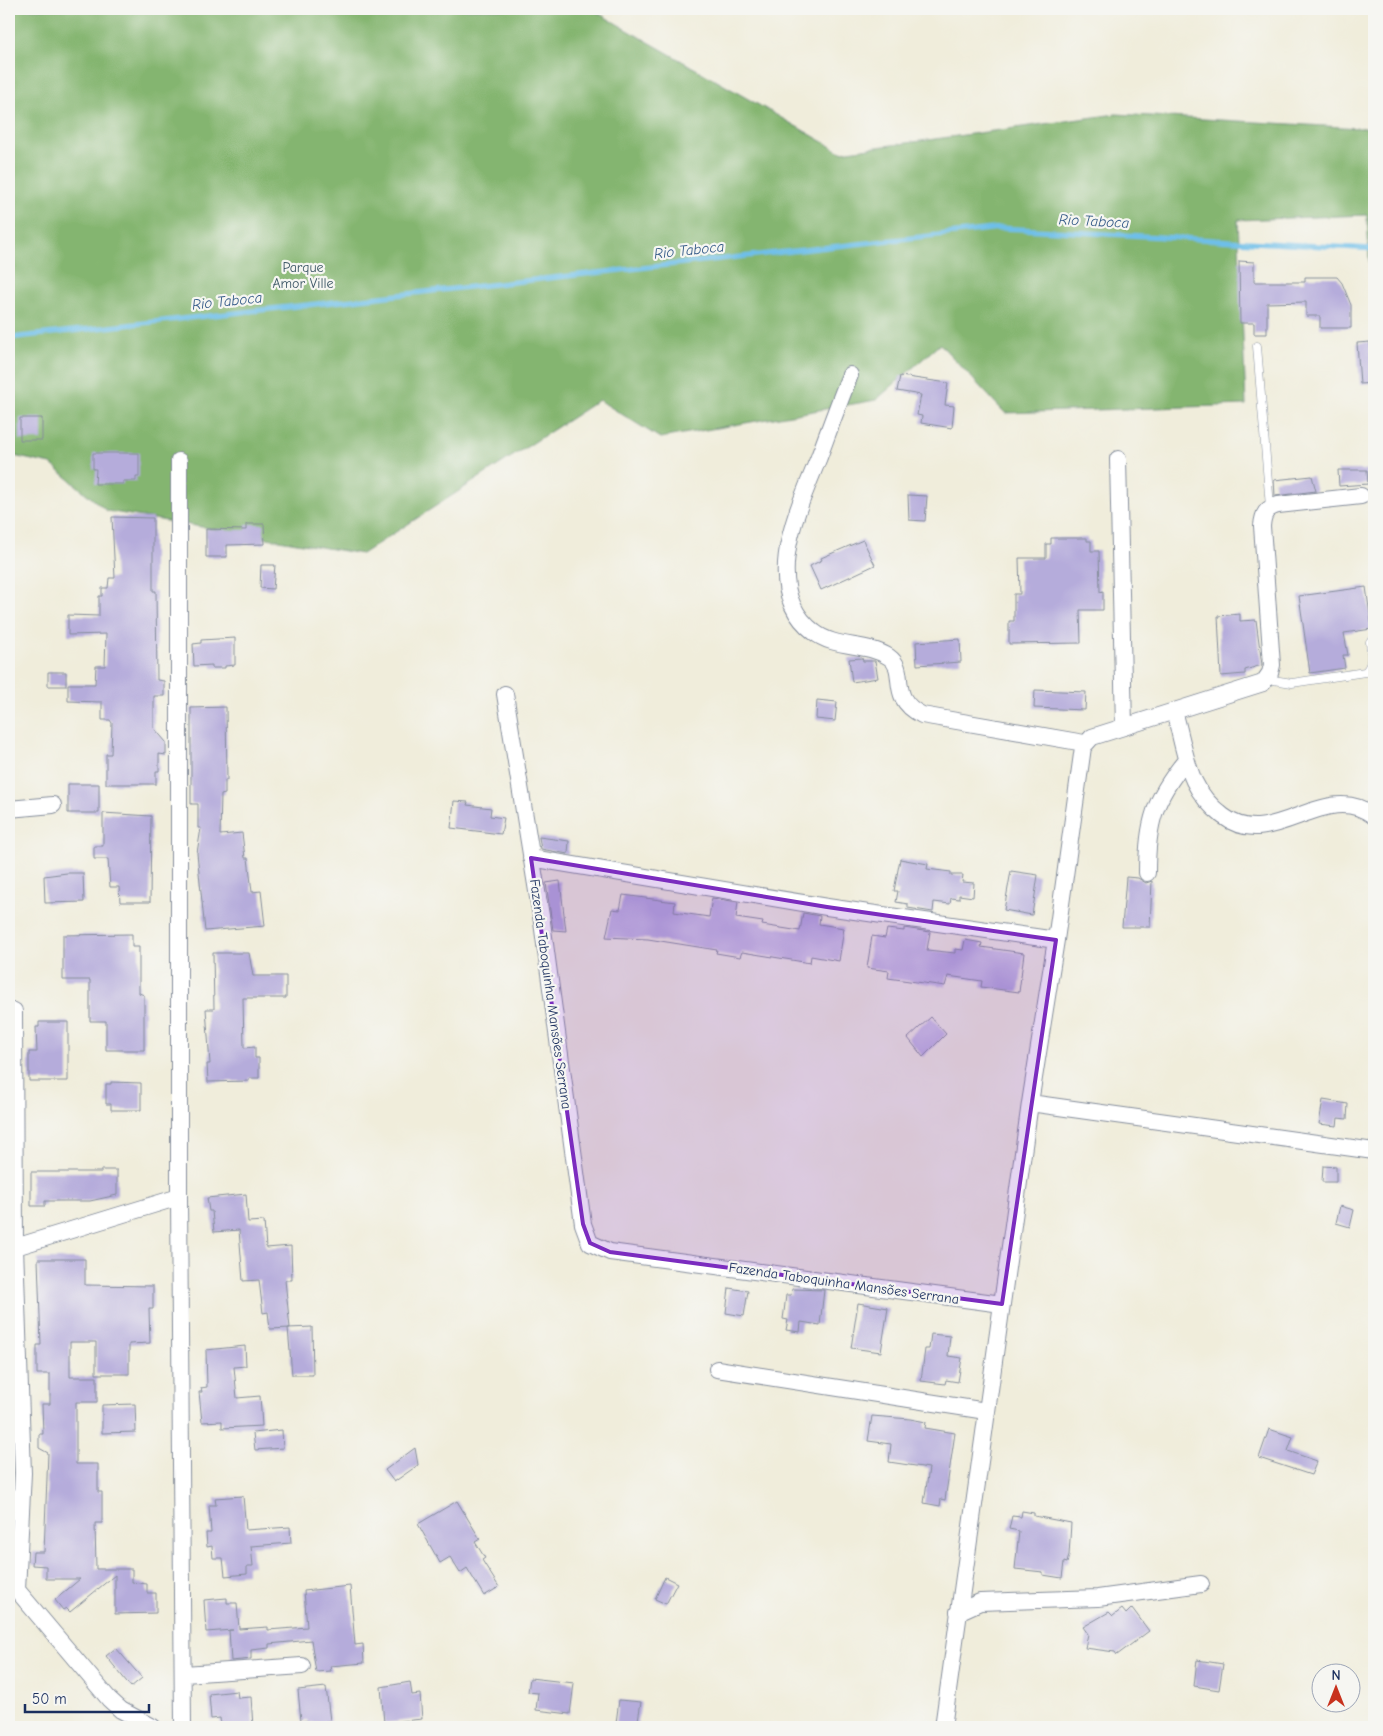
<svg xmlns="http://www.w3.org/2000/svg" width="1383" height="1736" viewBox="0 0 1383 1736" font-family="'Comic Neue',sans-serif">
  <style>
    .forest { fill: #84b56f; stroke: #507266 }
    .lines { fill: none; stroke-linecap: round; stroke-linejoin: round }
    .stream { stroke: #6ebfe9; stroke-width: 5 }
    .building { fill: #b5acdb }
    .lane-casing { stroke: #868e9c; stroke-width: 9 }
    .street-casing { stroke: #868e9c; stroke-width: 18 }
    .lane { stroke: #fff; stroke-width: 8 }
    .street { stroke: #fff; stroke-width: 16 }
    .marked { fill: #7b2cbf; fill-opacity: 0.2; stroke: #7b2cbf; stroke-width: 4; stroke-linejoin: round }
    .labels { text-anchor: middle; stroke-width: 4.5; stroke-linejoin: round; paint-order: stroke }
    .park-label { font-size: 14px; fill: #3e5867; stroke: #f6f6f2 }
    .street-label { font-size: 14px; fill: #1b2f5e; stroke: #f6f6f2 }
    .water-label { font-size: 15px; font-style: italic; fill: #345a88; stroke: #f6f6f2 }
  </style>
  <rect width="100%" height="100%" fill="#f6f6f2"/>
  <filter id="ink" filterUnits="userSpaceOnUse"><feTurbulence type="fractalNoise" baseFrequency=".02" numOctaves="2"/><feDisplacementMap in="SourceGraphic" scale="10" xChannelSelector="R" yChannelSelector="G"/><feConvolveMatrix kernelMatrix="1 2 1 2 8 2 1 2 1" color-interpolation-filters="sRGB"/></filter>
  <filter id="wash" filterUnits="userSpaceOnUse"><feTurbulence type="fractalNoise" baseFrequency=".0096" numOctaves="4" result="noise"/><feDisplacementMap in="SourceGraphic" scale="20" xChannelSelector="R" yChannelSelector="G"/><feGaussianBlur stdDeviation="1.12" result="paint"/><feColorMatrix in="noise" values="0 0 0 0 0 0 0 0 0 0 0 0 0 0 0 0 0 1.4 0 .05"/><feComposite in="paint" operator="in"/></filter>
  <g filter="url(#wash)">
    <rect width="100%" height="100%" fill="#f0eddb"/>
    <!-- forest -->
    <path class="forest" d="M9,9H591L841,152L1116,114L1360,128L1374,126V321H1372L1367,215L1238,220L1246,405L1005,413L940,344L876,400L660,438L599,400L362,554L107,511L51,464L9,455Z"/>
    <g class="lines">
      <!-- stream -->
      <path class="stream" d="M9,338L1001,228L1374,249"/>
    </g>
    <g id="blocks">
      <!-- building -->
      <path class="building" d="M1239,261L1254,262V282H1305V277H1337L1342,283L1351,305V328H1320V316H1306V302L1267,303V334H1254V323H1240Z
        M1370,342L1373,383L1360,384L1357,343Z
        M900,376L948,383L945,405L954,406L952,428L921,423L922,416L917,415L921,395L897,391Z
        M20,418H42V440H20Z
        M93,453H139V477H136V481H123V484H95L96,469H93Z
        M1338,470H1367L1368,484L1339,486Z
        M1312,476L1316,491L1275,496L1274,480Z
        M908,495L927,496L925,521L909,520Z
        M112,517L153,518V591H156L157,680L164,681V696H154V728L166,742V755L159,754V771H156V784H106V754H111L112,723L110,720H102V702L68,701V684H95L96,666H105L106,634L68,635V615L99,616V596H102V588H108L109,578H115Z
        M246,524H264L265,544L227,545V557H206V529L246,530Z
        M1051,538H1087V541H1091V551H1099L1100,592L1103,591V610H1080L1081,643L1009,644V621H1014V594H1020L1019,558H1046V544H1051Z
        M863,540L875,565L821,590L810,566L822,560L821,558Z
        M261,565H275L273,589L260,588Z
        M1366,587L1372,629L1344,633L1348,655H1343L1345,668L1310,673L1299,596Z
        M1240,614V621L1256,620L1262,665L1245,670V674L1221,676L1218,616Z
        M235,638V665L225,666V668H212V665L194,666L193,644L201,643V640Z
        M960,639L961,662L917,665L916,642Z
        M862,658L863,661H875L878,678L852,682L849,659Z
        M48,672H66V686H48Z
        M1035,690L1086,692L1085,710L1034,708Z
        M817,700L837,702L835,721L816,719Z
        M226,707L227,780H225V794L221,795L220,835L242,833L245,858H248L252,892L261,891L265,926L205,931L197,853L201,828H198V804H191V708Z
        M68,784H99V813H68Z
        M454,801L468,802L467,805L491,808L490,816L504,818L501,834L451,828Z
        M103,813L151,816L150,902H120L119,887H110L108,859H94V846H103Z
        M539,837L569,841L568,854L541,849Z
        M900,859L928,864L927,869L951,872V875H963L962,882L974,883L973,897L959,895V899L951,898L950,904L934,902L933,912L908,908V904L896,902L898,891H894Z
        M1011,871L1038,875L1032,915L1004,910Z
        M67,873H83L84,902L45,903L44,876Z
        M1126,877L1138,878L1146,883L1152,881L1150,927H1122Z
        M560,881L566,931L553,930L546,883Z
        M623,895L675,902L674,912L709,917L712,898L738,902L736,918L763,922L762,925L800,931L803,913L820,916L819,924L844,928L839,961L811,956L810,963L742,952L740,957L716,953L717,950L648,939L606,937L612,909L620,910Z
        M904,928L930,932L927,950L955,953V949L963,950L965,940L982,943L981,947L1024,953L1019,992L981,987L982,981L948,976L945,986L888,978L889,971L867,968L872,936L885,938L887,929L904,931Z
        M132,934V947H139V993L144,995V1050H106V1021H90V980H63V935Z
        M213,953H249L253,976H286V998H243L244,1048L255,1047V1058H259V1078H249V1081L208,1082L207,1064H210L206,1009H214Z
        M931,1017L946,1034L923,1057L908,1038Z
        M39,1022H68V1081H29V1052H37L36,1027H39Z
        M111,1082L141,1083V1110H111V1104H106V1084H111Z
        M1323,1100L1348,1104L1347,1119L1338,1118L1337,1126L1319,1124Z
        M1323,1166L1336,1167V1182H1322Z
        M101,1170H117V1195L90,1201H45V1206H31V1172H101Z
        M246,1194L248,1222L264,1221L266,1248L291,1246L292,1280H285L290,1328L270,1329L268,1312L263,1313L259,1280L243,1281L239,1230L214,1232L212,1211H209L207,1198Z
        M1340,1206L1354,1210L1350,1227L1336,1223Z
        M38,1259H85V1285L153,1286V1309H149L150,1343L129,1344V1374H96V1342H70V1377H97V1402H76V1464H98V1492H102V1523H95L96,1569H132V1582L147,1584V1593H156V1613L115,1614V1575L70,1612L66,1608L63,1610L55,1600L80,1579H46V1566L32,1565L33,1552H44L48,1453L39,1448V1434H43L42,1404H50V1374H37V1345H41Z
        M729,1288L748,1291L744,1316L726,1313Z
        M792,1289L824,1290L820,1325L801,1322L800,1332L786,1330L788,1320L783,1319L784,1312L786,1295H791Z
        M858,1303L888,1308L881,1352L851,1348Z
        M312,1327L313,1375H292L288,1328Z
        M931,1334L950,1336L948,1356L962,1358L958,1382L946,1380L945,1384L921,1381L925,1349H929Z
        M245,1346L246,1366L234,1367L237,1398L260,1396L262,1426L222,1428V1421L202,1422L199,1392H202L201,1388L207,1387L206,1350Z
        M135,1404L136,1432L102,1433V1405Z
        M872,1416L910,1419L926,1422L925,1428L955,1433L945,1500L941,1499L940,1506L924,1503L929,1468L889,1462L891,1444L868,1441Z
        M1269,1429L1293,1437L1288,1451L1317,1461L1311,1475L1259,1458Z
        M282,1430L283,1448L255,1450L253,1433Z
        M415,1448L418,1465L394,1482L385,1470Z
        M243,1496L246,1530L290,1527L291,1543L251,1546L253,1566H247V1574L225,1576L223,1558H213L212,1546L207,1547L206,1533H211L209,1505H216L215,1498Z
        M457,1501L480,1539L475,1542L485,1558L482,1560L499,1587L484,1596L467,1568L460,1573L450,1557L440,1563L418,1524Z
        M1022,1511L1034,1513V1516L1071,1523L1069,1555L1067,1563L1064,1562L1062,1578L1043,1575V1572L1015,1569L1019,1531L1009,1529L1012,1516L1021,1517Z
        M665,1577L677,1583L666,1604L655,1599Z
        M350,1586L355,1645L363,1644L364,1663L330,1666L331,1671L316,1672L311,1640L269,1644V1648L251,1650V1659L231,1661L229,1630H233L206,1632L204,1600L227,1598V1603H237L239,1629L268,1627V1630L307,1627L304,1591Z
        M1132,1608L1149,1631L1117,1655L1115,1652L1085,1648L1088,1634L1083,1627L1109,1612L1113,1616L1122,1609L1126,1614Z
        M116,1648L142,1678L131,1687L106,1656Z
        M1197,1660L1223,1664L1219,1690L1194,1686Z
        M530,1678L574,1683L570,1714L536,1710L538,1693L528,1692Z
        M410,1682L412,1695L420,1694L422,1719L384,1723L381,1687Z
        M326,1687L330,1721L308,1723V1721H301L298,1690Z
        M237,1691L238,1698L251,1697L253,1727H221L220,1718L211,1719L209,1694Z
        M619,1700L641,1702L637,1726L616,1723Z"/>
    </g>
  </g>
  <g filter="url(#ink)">
    <use href="#blocks" fill-opacity="0" stroke="#868e9c" stroke-width="1"/>
    <g class="lines">
      <defs>
        <path id="lane" d="M1257,346L1270,507
          M1267,679L1292,683L1365,672C1374,664 1371,653 1370,642"/>
        <path id="street" d="M850,375C839,402 829,430 819,457C799,507 758,589 814,632C835,649 866,642 889,657C909,671 886,697 922,715L1084,743
          M1118,459L1124,727
          M179,461V1197L183,1727
          M505,694L542,922L583,1224L590,1243L610,1252L1002,1304
          M1174,711C1181,734 1184,759 1194,781C1201,796 1210,806 1223,816C1272,854 1324,778 1374,816
          M9,809L53,805
          M531,858L827,907L1056,940
          M1147,873C1147,823 1154,799 1186,760
          M14,1011L15,1247L23,1473L17,1590
          M1030,1103L1374,1151
          M9,1249L179,1197
          M717,1369L986,1411
          M9,1584L17,1590L109,1699L121,1710L153,1727
          M958,1612L980,1602L1098,1598L1201,1584
          M184,1674L302,1666
          M943,1727L1030,1103L1056,940L1083,747L1092,737L1263,683L1270,673L1272,665L1262,526C1263,514 1266,508 1278,505L1361,496"/>
      </defs>
      <!-- lane casing -->
      <use href="#lane" class="lane-casing"/>
      <!-- street casing -->
      <use href="#street" class="street-casing"/>
      <!-- lane -->
      <use href="#lane" class="lane"/>
      <!-- street -->
      <use href="#street" class="street"/>
    </g>
  </g>
  <!-- marked area -->
  <path class="marked" d="M531,858L827,907L1056,940L1002,1304L610,1252L590,1243L583,1224Z"/>
  <g class="labels">
    <!-- park labels -->
    <g class="park-label">
      <text x="303" y="272">Parque<tspan x="303" dy="16">Amor Ville</tspan></text>
    </g>
    <!-- street labels -->
    <g class="street-label">
      <text transform="translate(551 994) rotate(82)" y="5">Fazenda Taboquinha Mansões Serrana</text>
      <text transform="translate(844 1283) rotate(8)" y="5">Fazenda Taboquinha Mansões Serrana</text>
    </g>
    <!-- water labels -->
    <g class="water-label">
      <text transform="translate(1094 221) rotate(3)" y="5">Rio Taboca</text>
      <text transform="translate(689 250) rotate(-6)" y="5">Rio Taboca</text>
      <text transform="translate(227 301) rotate(-6)" y="5">Rio Taboca</text>
    </g>
  </g>
  <!-- margin -->
  <rect width="1383" height="1736" fill="none" stroke="#f6f6f2" stroke-width="30"/>
  <!-- north arrow -->
  <g transform="translate(1336 1688)"><circle r="24" fill="#f6f6f2" stroke="#9ea6b7"/>
  <path d="M0-4L9 19L0 12L-9 19Z" fill="#c8321e"/>
  <text y="-8" font-size="14" font-weight="bold" text-anchor="middle" fill="#1b2f5e">N</text>
  </g>
  <!-- scale -->
  <path d="M25 1704v8h124v-8" fill="none" stroke="#1b2f5e" stroke-width="2.5"/>
  <text x="32" y="1704" font-size="15" fill="#1b2f5e" stroke="#f6f6f2" stroke-width="4" paint-order="stroke">50 m</text>
</svg>
